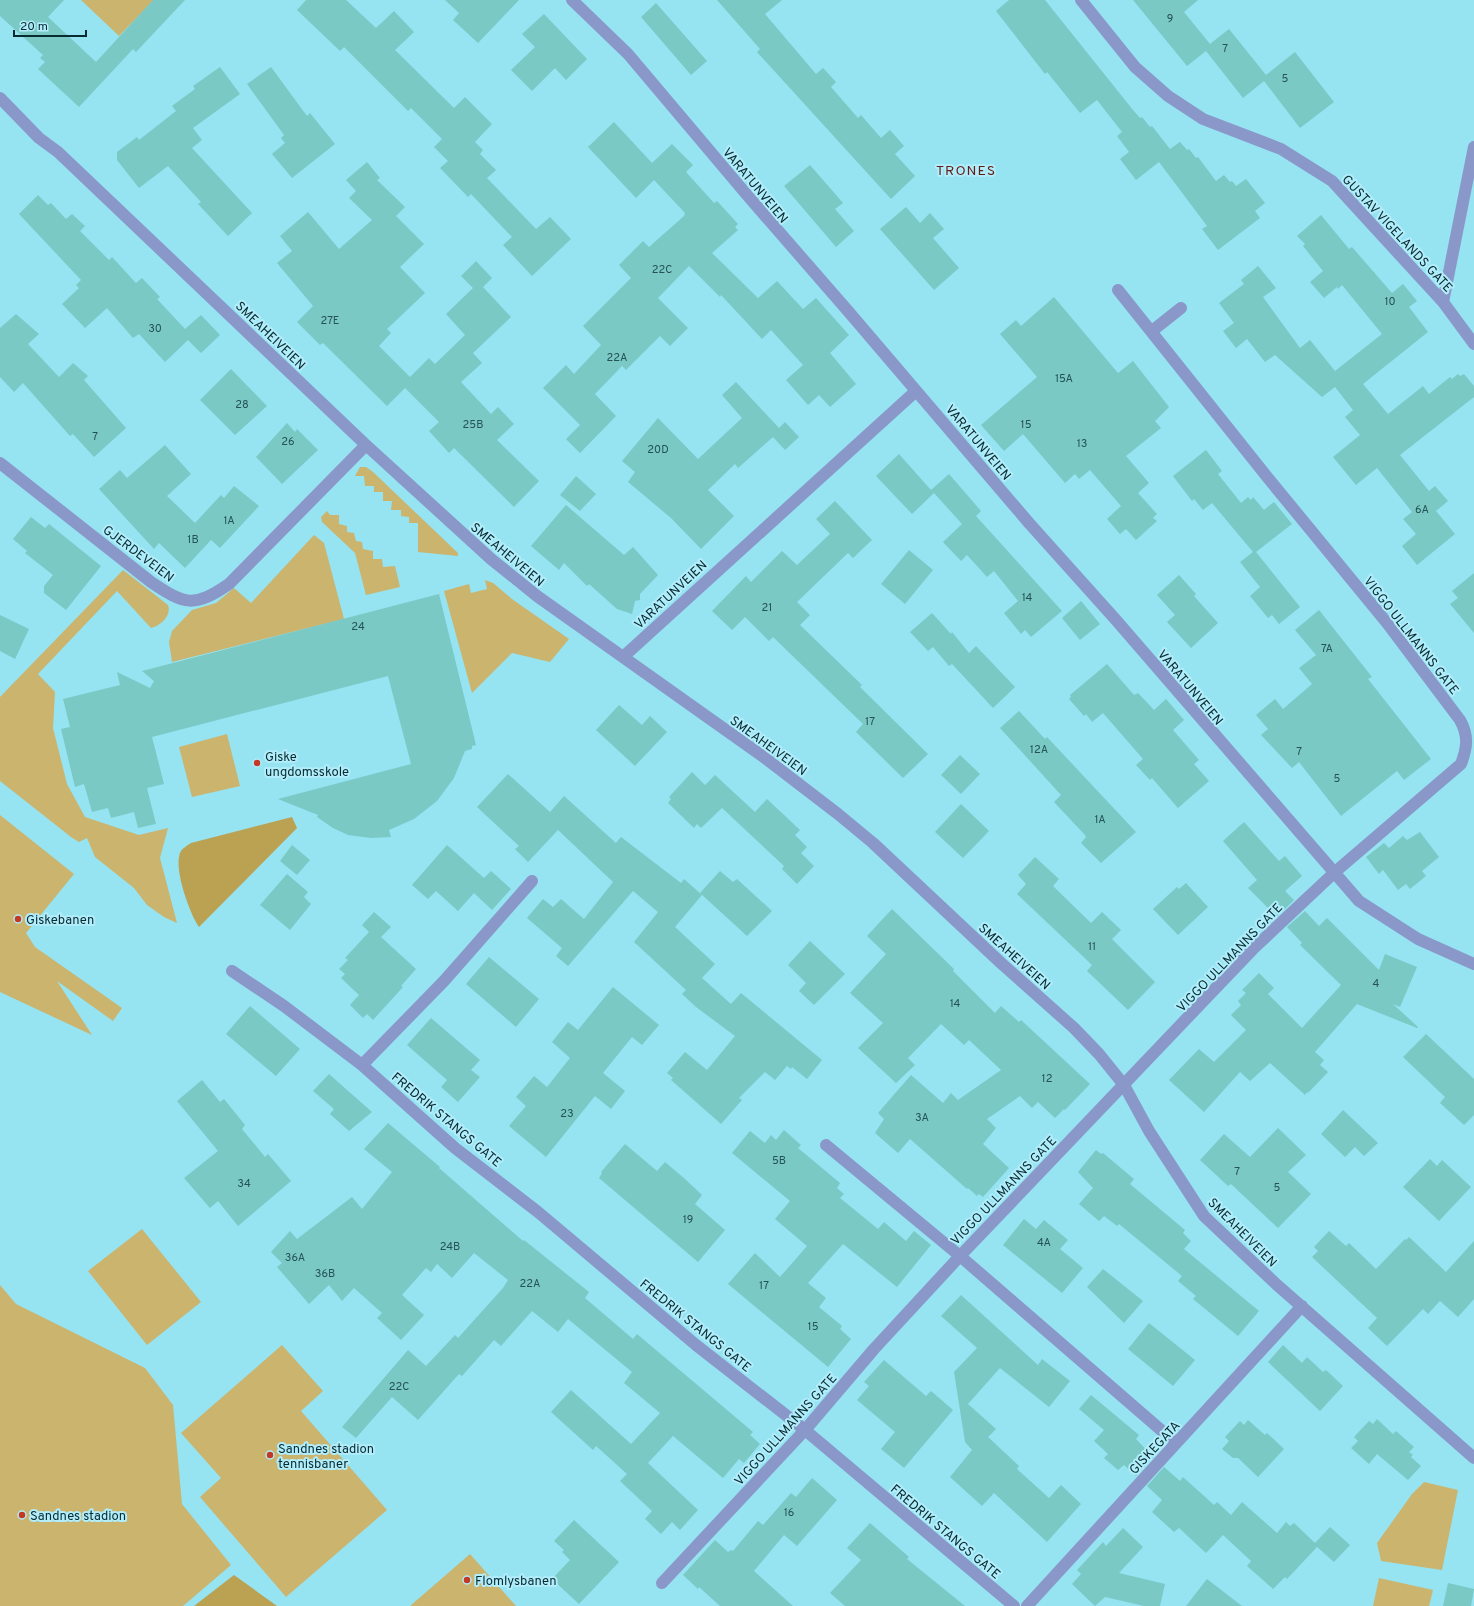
<svg xmlns="http://www.w3.org/2000/svg" width="1474" height="1606" viewBox="0 0 1474 1606" font-family="Overpass,sans-serif">
  <style>
    .green { fill: #cbb46e }
    .forest { fill: #bba152 }
    .building { fill: #7ac9c5 }
    .lines { fill: none; stroke-linecap: round; stroke-linejoin: round }
    .minor { stroke: #8a98c9; stroke-width: 12 }
    .poi-dot { fill: #c53924; stroke: #b1edfa; stroke-width: 1.5 }
    .labels { text-anchor: middle; stroke-width: 4; stroke-linejoin: round; paint-order: stroke }
    .number-label { font-size: 11px; fill: #245255 }
    .street-label { font-size: 13px; fill: #082a30; stroke: #b1edfa }
    .poi-label { font-size: 13px; fill: #082a30; stroke: #b1edfa; text-anchor: start }
    .neighbourhood-label { font-size: 14px; letter-spacing: 1px; fill: #611d13; stroke: #b1edfa }
  </style>
  <rect width="100%" height="100%" fill="#96e3f2"/>
  <!-- green -->
  <path class="green" d="M81,0H154L119,36Z
    M360,467H366L373,472L458,553V556L418,552V523H409V517L401,516V510H391L392,501H383V492H374V486H365L364,476H355Z
    M327,511L330,515H339V524L347,526V532L354,533L356,541L362,542L363,549L373,551V559H382L383,567L395,566L400,587L366,595L355,553L322,522L321,517Z
    M314,535L324,543L344,619L172,662L169,642L172,631L192,610L216,603L234,588L251,603Z
    M123,570L168,605C172,615 161,626 151,628L117,591L38,674L55,692L53,728L67,784L85,817L139,835L168,828L160,858L177,923L164,917L147,905L134,888L95,857L87,838L79,842L71,837L0,781V697Z
    M485,580L493,583L512,599L569,639L550,662L512,653L472,693L444,591L469,584L471,593L487,589Z
    M227,734L240,786L192,797L179,747Z
    M0,815L74,874L26,933L35,947L122,1008L113,1021L57,981L92,1035L0,992Z
    M142,1229L201,1302L147,1345L88,1271Z
    M0,1285L16,1304L145,1368L173,1405L182,1504L231,1565L183,1606H0Z
    M282,1345L323,1391L301,1411L387,1510L286,1597L200,1497L221,1478L181,1433Z
    M1424,1482L1458,1490L1442,1570L1381,1561L1377,1543L1412,1494Z
    M470,1554L516,1606H410Z
    M1379,1578L1433,1590L1429,1606H1373Z"/>
  <!-- forest -->
  <path class="forest" d="M292,817L297,828L199,927C190,914 172,866 181,851C183,848 188,845 191,843Z
    M234,1575L277,1606H194Z"/>
  <!-- building -->
  <path class="building" d="M0,0H64L48,17L96,62L153,0H185L136,52L133,49L79,107L38,69L45,62L40,58L43,55L0,16Z
    M306,0H346L376,28L394,11L414,32L395,50L454,108L465,97L492,124L475,142L483,150L480,154L496,170L487,178L536,229L550,217L571,239L532,276L503,245L512,237L471,194L468,197L440,168L448,161L434,147L442,139L411,108L408,111L344,47L340,51L297,10Z
    M445,0H519L478,43L453,20L459,13Z
    M717,0H782L765,14L816,74L823,68L836,82L831,87L858,118L861,115L881,138L890,130L904,146L895,154L915,176L891,199L757,52L760,49Z
    M1009,0H1045L1133,110L1140,118L1142,117L1150,127L1152,126L1170,149L1180,142L1187,150L1189,149L1196,158L1198,157L1216,181L1224,175L1230,182L1232,181L1236,186L1246,179L1265,203L1255,211L1260,218L1218,250L1202,229L1207,226L1159,162L1136,180L1120,159L1129,152L1117,136L1122,132L1097,100L1080,113L1047,72L1045,74L996,11Z
    M1133,0H1198L1184,12L1210,44L1229,29L1266,75L1295,52L1334,102L1300,128L1264,81L1243,98L1206,51L1187,66Z
    M656,3L707,61L691,75L641,17Z
    M544,14L587,59L566,80L555,68L532,91L511,70L535,47L522,34Z
    M220,67L240,94L193,128L202,140L192,148L252,213L228,236L198,204L201,202L168,166L139,188L117,160V152L137,137L139,140L176,111L172,106L195,89L193,86Z
    M271,67L307,116L310,113L335,144L292,178L272,154L285,143L281,138L284,135L247,84Z
    M614,122L652,163L672,144L693,165L686,172L714,203L717,201L738,224L735,227L738,230L712,253L758,298L777,281L803,309L816,298L849,335L830,353L856,384L830,407L819,395L808,405L786,380L803,365L771,330L762,339L721,295L720,297L689,266L658,298L688,328L670,346L660,336L626,370L622,366L595,394L616,416L580,453L566,439L580,425L543,388L566,365L574,374L601,345L583,326L631,278L619,265L643,241L649,247L684,216L685,213L654,180L636,198L588,147Z
    M367,162L380,178L377,180L405,207L396,216L424,244L400,267L425,293L387,329L391,333L379,346L410,377L429,358L435,364L465,335L446,314L473,288L461,276L476,261L492,278L483,287L511,317L473,353L482,363L461,382L491,414L498,407L514,424L497,440L539,481L514,507L454,448L449,453L429,431L439,422L405,388L387,406L323,343L320,345L297,322L313,306L277,263L292,251L280,236L308,212L339,249L372,220L349,198L356,191L346,180Z
    M810,165L843,203L835,209L854,231L836,247L784,186Z
    M38,195L48,205L51,203L66,219L72,214L85,226L80,231L109,260L112,257L136,283L142,278L160,297L157,299L185,329L201,315L220,335L201,353L188,340L165,362L139,334L133,338L107,308L85,328L62,304L79,288L76,285L81,280L19,214Z
    M906,207L920,223L930,213L944,229L933,238L959,268L934,290L880,229Z
    M1321,215L1349,249L1352,247L1392,293L1403,284L1417,301L1409,307L1428,332L1363,384L1388,414L1423,386L1429,394L1450,377L1452,379L1458,374L1460,376L1464,374L1474,386V397L1400,455L1429,491L1435,486L1448,501L1436,511L1455,534L1417,565L1402,546L1416,534L1403,519L1412,512L1377,468L1356,485L1333,457L1360,435L1345,417L1353,410L1335,387L1322,397L1275,355L1265,362L1247,339L1236,348L1223,331L1234,323L1219,303L1244,284L1241,280L1258,266L1276,288L1263,297L1300,348L1310,340L1335,371L1382,334L1342,285L1338,289L1337,287L1324,298L1310,282L1323,271L1303,246L1305,244L1297,236Z
    M1054,297L1118,373L1133,361L1169,407L1155,421L1161,428L1126,456L1149,483L1138,493L1157,514L1153,518L1157,521L1136,540L1126,529L1120,534L1107,519L1121,506L1090,470L1079,479L1075,474L1065,483L1023,434L1004,451L981,425L1037,377L1000,334L1016,320L1021,326Z
    M16,314L39,334L28,344L59,377L73,363L88,376L84,380L126,428L94,457L73,434L70,436L23,383L14,392L0,377V328Z
    M231,369L267,406L235,435L200,400Z
    M736,382L779,428L785,422L799,437L785,450L773,437L738,468L735,464L708,490L734,516L701,549L671,518L628,482L635,472L622,461L658,418L698,459L742,418L722,395Z
    M287,423L295,432L297,429L318,450L282,484L256,457Z
    M165,445L191,474L167,496L195,523L221,495L224,498L234,486L259,506L220,548L211,540L185,568L159,543L154,549L99,489L120,470L127,478Z
    M1206,450L1222,471L1218,474L1241,503L1248,497L1251,500L1253,497L1264,510L1274,502L1292,524L1256,552L1300,607L1279,624L1272,615L1268,618L1250,596L1260,587L1240,562L1253,552L1212,503L1203,510L1194,499L1192,501L1173,476Z
    M899,454L931,490L949,474L981,511L976,516L1062,611L1031,637L1025,630L1021,634L1004,613L1018,601L994,571L987,577L967,555L961,561L943,542L962,524L934,493L912,514L876,476Z
    M576,476L596,494L580,511L560,495Z
    M835,501L872,540L853,558L848,553L797,602L810,615L800,625L862,685L860,687L928,754L903,778L856,732L863,724L773,637L769,641L745,617L732,630L712,611L746,576L751,582L782,551L797,565L830,534L816,519Z
    M566,505L624,555L633,547L658,575L640,594V600L635,601L632,614L617,609L589,584L587,586L564,563L559,570L531,546Z
    M31,517L45,528L49,524L101,566L66,610L44,593V586L53,575L25,553L27,551L13,539Z
    M909,550L933,570L905,604L881,584Z
    M1474,573V633L1450,604L1458,598L1452,591Z
    M1179,575L1196,594L1194,596L1218,623L1191,648L1167,622L1175,615L1157,595Z
    M439,594L476,745L472,746V749L465,751L454,778L437,801L414,819L389,830L391,837L371,838L348,835L333,828L317,817L318,815L278,799L411,764L388,676L152,737L164,784L147,788L156,824L138,828L134,812L111,818L108,808L92,812L84,784L75,787L61,729L70,727L63,699L120,685L117,672L150,688L154,681L142,671Z
    M1081,601L1100,624L1080,640L1062,618Z
    M1319,610L1372,677L1368,679L1431,759L1404,780L1397,771L1341,816L1299,762L1292,768L1261,735L1268,729L1256,715L1275,699L1283,709L1312,684L1299,668L1316,655L1295,630Z
    M932,613L951,634L952,632L969,653L976,646L1015,687L993,708L952,664L949,666L933,647L928,651L910,632Z
    M0,615L29,629L15,659L0,651Z
    M1107,664L1134,695L1138,693L1154,710L1166,699L1184,720L1173,730L1199,760L1194,764L1209,781L1178,808L1152,778L1150,780L1136,765L1143,759L1103,713L1092,722L1086,714L1084,716L1069,699L1071,697L1070,695Z
    M619,705L642,725L650,716L667,732L635,766L596,730Z
    M1019,711L1045,739L1047,737L1136,832L1101,863L1081,843L1086,837L1085,835L1054,802L1061,795L1000,728Z
    M960,755L980,774L961,794L941,775Z
    M692,772L705,785L715,775L755,812L767,799L800,830L795,835L807,847L801,853L814,866L797,884L782,869L784,866L722,808L701,828L697,824L694,828L668,803L671,799L669,797Z
    M508,774L550,812L564,796L616,843L621,837L681,883L684,879L702,895L675,927L715,964L702,978L731,1004L741,993L822,1060L807,1079L792,1067L791,1069L787,1066L775,1080L765,1072L739,1098L742,1100L721,1124L671,1080L673,1078L667,1073L685,1052L707,1070L735,1036L696,1007L682,994L686,990L634,942L658,912L633,891L568,966L556,956L562,948L527,918L543,899L553,907L561,899L584,919L613,882L558,830L528,862L515,849L519,846L477,807Z
    M961,804L989,831L963,858L935,832Z
    M1244,822L1279,861L1285,856L1302,876L1285,891L1294,900L1277,917L1248,888L1257,880L1223,841Z
    M1420,832L1439,857L1422,871L1426,876L1410,889L1406,884L1398,890L1383,870L1379,874L1366,857L1384,843L1389,848L1403,836L1407,840Z
    M292,845L310,860L297,875L280,861Z
    M447,845L484,878L491,871L511,889L492,910L474,893L458,911L436,891L428,899L412,885Z
    M1035,857L1059,879L1053,886L1091,923L1102,912L1121,930L1112,939L1155,982L1128,1010L1087,971L1092,965L1017,894L1026,884L1018,875Z
    M720,871L733,882L737,879L772,911L747,936L700,893Z
    M287,874L308,892L304,897L311,904L290,930L260,905Z
    M1186,883L1208,907L1178,935L1153,909L1177,887L1179,889Z
    M892,909L954,969L953,971L995,1013L1001,1006L1019,1022L1021,1020L1090,1084L1065,1110L1064,1109L1055,1118L1038,1102L1032,1108L1020,1096L987,1119L996,1128L983,1144L1009,1168L983,1197L979,1194L977,1196L968,1188L967,1189L910,1139L898,1153L875,1133L884,1119L878,1113L911,1075L943,1103L951,1093L958,1100L1001,1070L969,1040L964,1045L941,1024L908,1058L915,1065L896,1083L858,1048L883,1023L850,993L886,954L867,936Z
    M1305,911L1319,926L1327,918L1379,970L1385,954L1417,967L1400,1007L1393,1004L1418,1027L1417,1028L1357,1004L1315,1052L1324,1060L1320,1065L1328,1072L1308,1093L1307,1092L1305,1095L1270,1063L1250,1081L1240,1072L1204,1112L1169,1080L1199,1049L1214,1062L1246,1030L1231,1015L1241,1005L1238,1001L1246,993L1242,990L1259,973L1274,988L1268,994L1302,1028L1341,985L1300,945L1302,943L1287,927Z
    M374,912L391,927L381,937L416,969L401,986L403,987L373,1020L367,1014L363,1018L350,1005L359,995L341,978L345,974L339,969L348,960L345,958L369,932L362,925Z
    M810,941L845,974L814,1005L799,991L806,983L788,965Z
    M489,957L539,999L516,1027L466,984Z
    M613,987L659,1025L642,1045L632,1037L603,1073L625,1091L611,1109L595,1096L546,1157L509,1126L526,1106L516,1097L534,1076L547,1087L570,1058L552,1042L568,1022L578,1030Z
    M250,1006L300,1049L276,1076L226,1034Z
    M431,1018L480,1060L471,1070L480,1077L458,1102L441,1087L447,1080L407,1045Z
    M1426,1034L1474,1079V1115L1464,1125L1440,1103L1445,1097L1403,1057Z
    M329,1074L372,1112L349,1131L330,1114L334,1109L313,1091Z
    M202,1080L220,1102L224,1099L245,1125L242,1129L265,1157L268,1154L291,1181L238,1226L218,1201L210,1208L184,1178L218,1151L177,1101Z
    M1343,1110L1378,1143L1364,1156L1355,1147L1345,1157L1321,1134Z
    M388,1123L440,1167L439,1168L523,1241L524,1240L589,1292L585,1298L633,1339L637,1334L753,1432L750,1435L760,1444L744,1463L739,1459L723,1478L673,1436L648,1463L698,1510L680,1530L672,1522L661,1534L645,1519L652,1511L620,1481L627,1474L596,1446L593,1450L551,1412L571,1390L631,1444L660,1413L624,1383L632,1372L568,1319L558,1332L532,1311L501,1346L494,1340L462,1376L459,1374L418,1420L392,1397L356,1438L342,1427L408,1350L426,1366L455,1335L458,1338L503,1288L508,1280L474,1253L452,1278L437,1264L431,1272L426,1268L402,1295L424,1315L401,1340L377,1318L382,1313L354,1288L342,1301L329,1285L309,1304L277,1267L282,1263L271,1252L290,1231L297,1239L352,1197L362,1209L392,1172L364,1149Z
    M1278,1128L1306,1155L1288,1172L1311,1194L1278,1228L1231,1184L1228,1186L1200,1160L1224,1134L1250,1157Z
    M784,1130L801,1145L798,1148L840,1183L837,1188L844,1194L840,1198L878,1229L884,1222L906,1241L914,1231L931,1245L897,1287L843,1244L808,1283L826,1298L819,1307L842,1326L840,1329L851,1339L828,1367L728,1284L755,1253L780,1277L807,1246L775,1219L790,1201L732,1153L750,1131L765,1143L771,1135L776,1140Z
    M625,1144L657,1171L665,1162L685,1179L702,1195L695,1204L725,1230L698,1262L599,1178L602,1173L601,1172Z
    M1096,1150L1101,1154L1103,1153L1134,1179L1130,1184L1185,1230L1183,1233L1191,1241L1184,1249L1259,1311L1238,1336L1193,1299L1196,1296L1178,1281L1182,1276L1119,1224L1117,1226L1104,1216L1099,1221L1079,1204L1093,1188L1078,1172Z
    M1430,1159L1437,1166L1442,1160L1471,1187L1439,1221L1403,1187Z
    M1024,1219L1036,1229L1044,1220L1068,1240L1060,1249L1083,1268L1062,1293L1003,1245Z
    M1329,1231L1346,1246L1349,1243L1376,1269L1405,1239L1406,1240L1409,1237L1446,1272L1474,1241V1299L1458,1317L1440,1301L1428,1314L1423,1309L1387,1346L1368,1328L1377,1318L1312,1257L1318,1251L1314,1247Z
    M1103,1269L1143,1301L1124,1323L1087,1287Z
    M961,1295L1038,1365L1042,1359L1070,1381L1049,1407L1000,1368L968,1404L996,1429L988,1437L1019,1466L1017,1469L1049,1498L1061,1485L1081,1504L1047,1542L994,1493L982,1506L950,1477L972,1450L965,1442L954,1372L977,1348L941,1316Z
    M1149,1323L1195,1360L1173,1386L1128,1349Z
    M1283,1345L1302,1363L1307,1357L1323,1372L1326,1370L1343,1386L1320,1411L1268,1362Z
    M884,1360L926,1396L931,1391L953,1410L904,1468L881,1449L895,1432L857,1400L869,1386L864,1382Z
    M1091,1395L1139,1435L1136,1439L1153,1457L1136,1476L1124,1465L1118,1470L1104,1458L1108,1454L1094,1441L1104,1430L1079,1409Z
    M1377,1419L1393,1434L1396,1431L1414,1447L1409,1452L1413,1455L1411,1457L1421,1466L1408,1480L1377,1454L1369,1464L1351,1448L1358,1441L1354,1437L1369,1421L1373,1424Z
    M1248,1420L1265,1435L1267,1433L1284,1449L1258,1477L1238,1458H1233L1222,1449L1229,1441L1225,1437L1240,1421L1244,1425Z
    M1164,1467L1180,1481L1183,1477L1214,1505L1217,1502L1231,1515L1242,1502L1277,1533L1286,1522L1290,1526L1294,1523L1315,1543L1330,1527L1350,1545L1334,1562L1317,1547L1287,1579L1285,1577L1273,1589L1247,1566L1251,1561L1223,1535L1206,1553L1179,1528L1174,1532L1152,1512L1162,1500L1147,1486Z
    M812,1478L837,1500L797,1546L784,1535L754,1571L793,1606H720L699,1587L698,1589L683,1575L715,1540L728,1552L731,1550L733,1551L758,1521L763,1525L791,1493L796,1497Z
    M574,1520L619,1562L579,1604L552,1579L570,1560L562,1552L564,1550L554,1541Z
    M870,1523L909,1557L907,1559L965,1606H845L830,1593L861,1560L847,1548Z
    M1123,1528L1143,1547L1119,1573L1165,1584L1160,1606H1144L1105,1597L1095,1606L1072,1584L1081,1574L1077,1570L1103,1542L1106,1546Z
    M1207,1579L1242,1606H1186Z
    M1448,1583L1474,1589L1471,1606H1443Z"/>
  <g class="lines">
    <!-- minor -->
    <path class="minor" d="M572,0L628,54L747,195L848,311L1029,523L1116,620L1359,901L1418,939L1474,964
      M1081,0L1135,67L1168,96L1203,119L1281,149L1332,181L1443,302L1474,344
      M0,98L39,138L58,152L366,445L491,559L537,596L761,755L838,814L873,843L1001,963L1074,1028L1099,1054L1124,1085L1149,1131L1204,1216L1276,1284L1474,1458
      M1443,302L1474,147
      M1152,331L1181,308
      M0,463L151,582C185,605 194,608 229,584L366,445
      M623,657L916,391
      M232,971L284,1006L362,1065L455,1148L538,1212L696,1345L805,1430L1014,1606
      M362,1065L444,981L532,881
      M826,1145L960,1256L1176,1443
      M662,1583L805,1430L874,1349L960,1256L1253,949L1335,872L1461,764C1467,748 1469,736 1460,720L1387,623L1268,478L1118,290
      M1027,1606L1302,1306"/>
  </g>
  <!-- markers -->
  <g class="poi-dot">
    <circle cx="257" cy="763" r="4"/>
    <circle cx="18" cy="919" r="4"/>
    <circle cx="270" cy="1455" r="4"/>
    <circle cx="22" cy="1515" r="4"/>
    <circle cx="467" cy="1580" r="4"/>
  </g>
  <g class="labels">
    <!-- number labels -->
    <g class="number-label">
      <text x="1170" y="22">9</text>
      <text x="1225" y="52">7</text>
      <text x="1285" y="82">5</text>
      <text x="662" y="273">22C</text>
      <text x="1390" y="305">10</text>
      <text x="330" y="324">27E</text>
      <text x="155" y="332">30</text>
      <text x="617" y="361">22A</text>
      <text x="1064" y="382">15A</text>
      <text x="242" y="408">28</text>
      <text x="473" y="428">25B</text>
      <text x="1026" y="428">15</text>
      <text x="95" y="440">7</text>
      <text x="288" y="445">26</text>
      <text x="1082" y="447">13</text>
      <text x="658" y="453">20D</text>
      <text x="1422" y="513">6A</text>
      <text x="229" y="524">1A</text>
      <text x="193" y="543">1B</text>
      <text x="1027" y="601">14</text>
      <text x="767" y="611">21</text>
      <text x="358" y="630">24</text>
      <text x="1327" y="652">7A</text>
      <text x="870" y="725">17</text>
      <text x="1039" y="753">12A</text>
      <text x="1299" y="755">7</text>
      <text x="1337" y="782">5</text>
      <text x="1100" y="823">1A</text>
      <text x="1092" y="950">11</text>
      <text x="1376" y="987">4</text>
      <text x="955" y="1007">14</text>
      <text x="1047" y="1082">12</text>
      <text x="567" y="1117">23</text>
      <text x="922" y="1121">3A</text>
      <text x="779" y="1164">5B</text>
      <text x="1237" y="1175">7</text>
      <text x="244" y="1187">34</text>
      <text x="1277" y="1191">5</text>
      <text x="688" y="1223">19</text>
      <text x="1044" y="1246">4A</text>
      <text x="450" y="1250">24B</text>
      <text x="295" y="1261">36A</text>
      <text x="325" y="1277">36B</text>
      <text x="530" y="1287">22A</text>
      <text x="764" y="1289">17</text>
      <text x="813" y="1330">15</text>
      <text x="399" y="1390">22C</text>
      <text x="789" y="1516">16</text>
    </g>
    <!-- street labels -->
    <g class="street-label">
      <text transform="translate(756 185) rotate(50)" y="5">VARATUNVEIEN</text>
      <text transform="translate(1398 233) rotate(47)" y="5">GUSTAV VIGELANDS GATE</text>
      <text transform="translate(271 335) rotate(44)" y="5">SMEAHEIVEIEN</text>
      <text transform="translate(979 442) rotate(50)" y="5">VARATUNVEIEN</text>
      <text transform="translate(139 553) rotate(37)" y="5">GJERDEVEIEN</text>
      <text transform="translate(508 554) rotate(40)" y="5">SMEAHEIVEIEN</text>
      <text transform="translate(670 594) rotate(-43)" y="5">VARATUNVEIEN</text>
      <text transform="translate(1412 635) rotate(52)" y="5">VIGGO ULLMANNS GATE</text>
      <text transform="translate(1191 687) rotate(50)" y="5">VARATUNVEIEN</text>
      <text transform="translate(769 745) rotate(36)" y="5">SMEAHEIVEIEN</text>
      <text transform="translate(1015 956) rotate(42)" y="5">SMEAHEIVEIEN</text>
      <text transform="translate(1229 957) rotate(-46)" y="5">VIGGO ULLMANNS GATE</text>
      <text transform="translate(447 1119) rotate(40)" y="5">FREDRIK STANGS GATE</text>
      <text transform="translate(1003 1190) rotate(-46)" y="5">VIGGO ULLMANNS GATE</text>
      <text transform="translate(1243 1232) rotate(45)" y="5">SMEAHEIVEIEN</text>
      <text transform="translate(696 1325) rotate(39)" y="5">FREDRIK STANGS GATE</text>
      <text transform="translate(785 1429) rotate(-48)" y="5">VIGGO ULLMANNS GATE</text>
      <text transform="translate(1154 1447) rotate(-47)" y="5">GISKEGATA</text>
      <text transform="translate(946 1531) rotate(40)" y="5">FREDRIK STANGS GATE</text>
    </g>
    <!-- poi labels -->
    <g class="poi-label">
      <text x="265" y="761">Giske<tspan x="265" dy="15">ungdomsskole</tspan></text>
      <text x="26" y="924">Giskebanen</text>
      <text x="278" y="1453">Sandnes stadion<tspan x="278" dy="15">tennisbaner</tspan></text>
      <text x="30" y="1520">Sandnes stadion</text>
      <text x="475" y="1585">Flomlysbanen</text>
    </g>
    <!-- neighbourhood labels -->
    <g class="neighbourhood-label">
      <text x="966" y="175">TRONES</text>
    </g>
  </g>
  <!-- scale -->
  <path d="M14 30v6h72v-6" fill="none" stroke="#082a30" stroke-width="2"/>
  <text x="20" y="30" font-size="12" fill="#082a30" stroke="#b1edfa" stroke-width="3" paint-order="stroke">20 m</text>
</svg>
